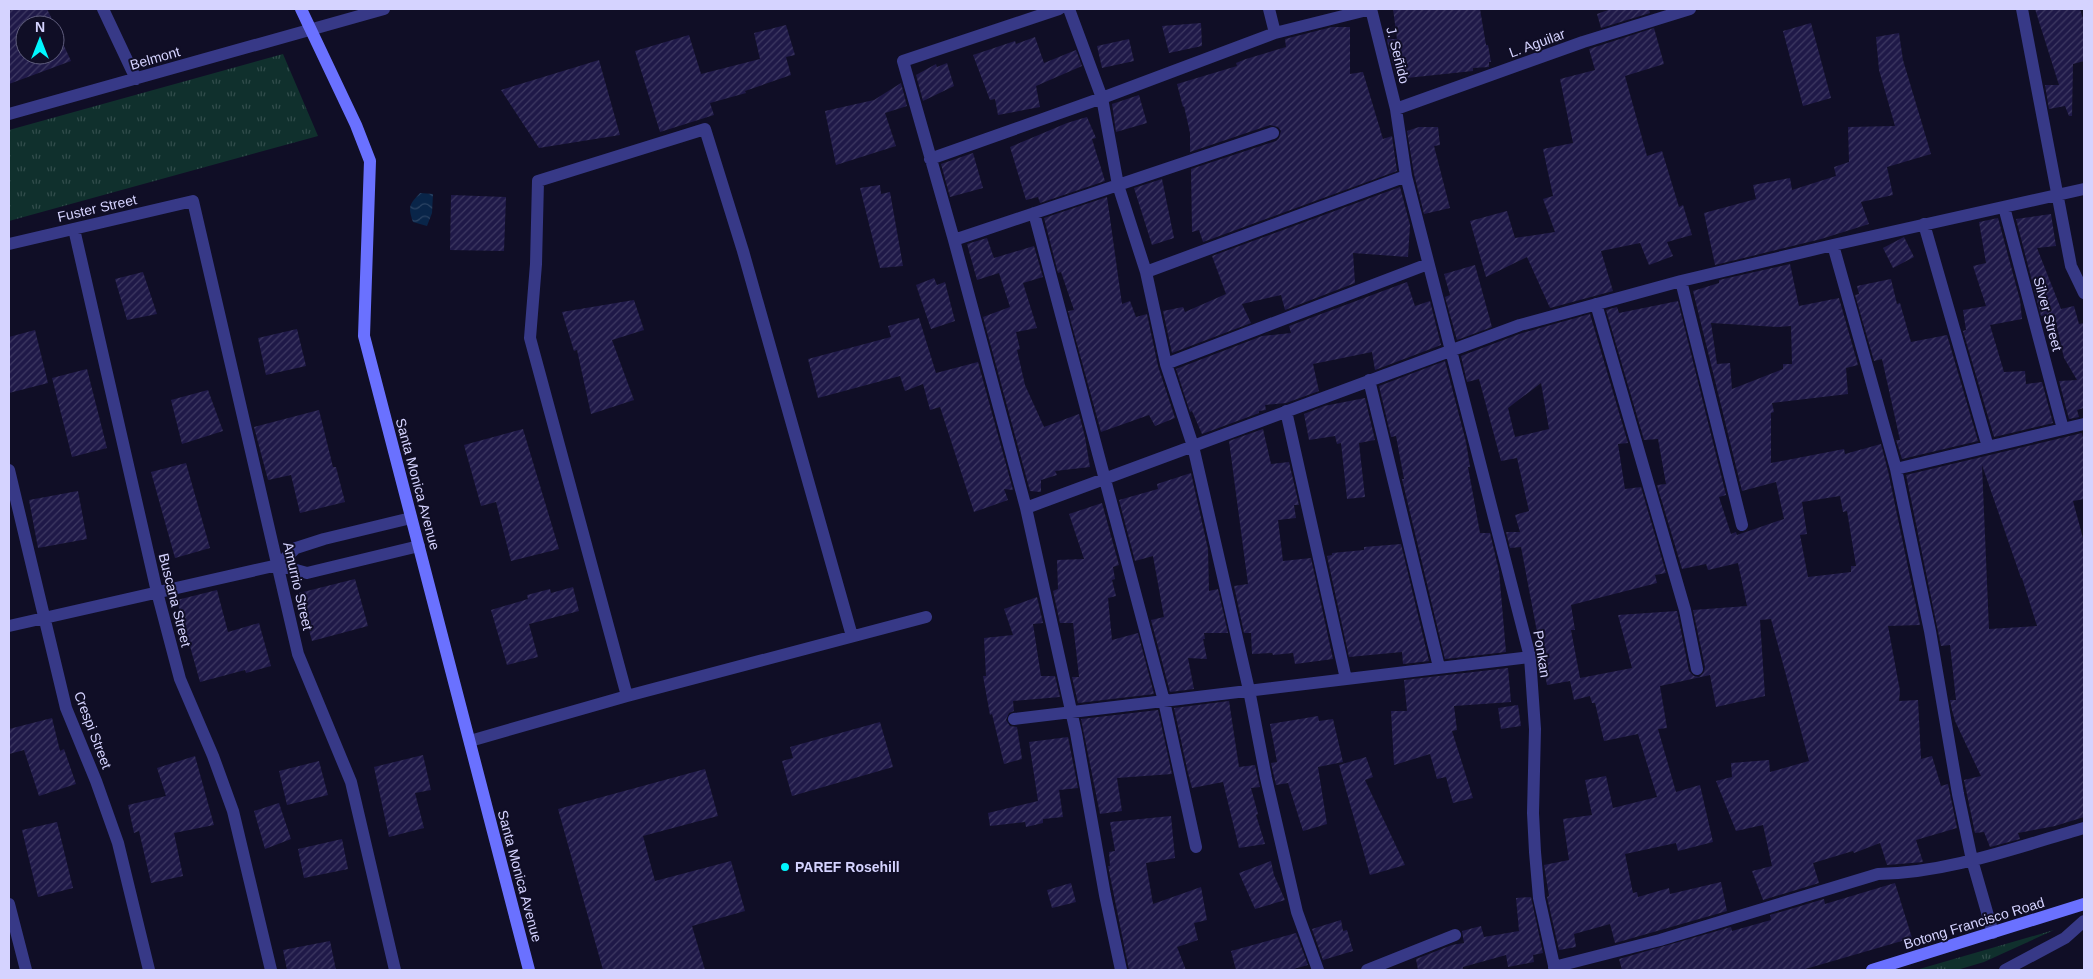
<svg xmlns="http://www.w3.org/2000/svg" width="2093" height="979" viewBox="0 0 2093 979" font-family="Arial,sans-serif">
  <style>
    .grass { fill: url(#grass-tufts) }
    .water { fill: url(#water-waves) }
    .building { fill: url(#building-hatch); fill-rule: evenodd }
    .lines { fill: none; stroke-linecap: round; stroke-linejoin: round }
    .street { stroke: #373987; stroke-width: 12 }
    .secondary { stroke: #6a71ff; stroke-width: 12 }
    .poi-dot { fill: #00f7fe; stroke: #100e26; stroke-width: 2 }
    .labels { text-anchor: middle; stroke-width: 4; stroke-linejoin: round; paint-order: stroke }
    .street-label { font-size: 14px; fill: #d5d3ff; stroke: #100e26 }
    .poi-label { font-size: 14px; font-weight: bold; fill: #d5d3ff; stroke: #100e26; text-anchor: start }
  </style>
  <defs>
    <pattern id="grass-tufts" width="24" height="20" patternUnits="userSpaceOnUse" patternTransform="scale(1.25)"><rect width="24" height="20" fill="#10302d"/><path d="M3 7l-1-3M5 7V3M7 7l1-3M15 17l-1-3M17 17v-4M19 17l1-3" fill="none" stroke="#324d4c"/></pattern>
    <pattern id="water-waves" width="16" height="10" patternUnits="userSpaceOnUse" patternTransform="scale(1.25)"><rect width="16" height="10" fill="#092549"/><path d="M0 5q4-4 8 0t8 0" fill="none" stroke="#2c4464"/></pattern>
    <pattern id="building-hatch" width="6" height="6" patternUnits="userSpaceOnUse" patternTransform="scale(1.25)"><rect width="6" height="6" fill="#1f1948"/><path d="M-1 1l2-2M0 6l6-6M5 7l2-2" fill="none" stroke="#3f3a63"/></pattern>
  </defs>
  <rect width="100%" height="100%" fill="#100e26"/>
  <!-- grass -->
  <path class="grass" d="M283,54L318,136L9,221V130Z
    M2054,930L1984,962L1957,970H1916Z"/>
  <!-- water -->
  <path class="water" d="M420,193L433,194L432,213L427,226L413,222C408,206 409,205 420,193Z"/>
  <!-- building -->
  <path class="building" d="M9,9H47L55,25H25V55H55V26L71,61L9,84Z
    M1393,9H1480L1486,45H1488L1491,62H1489V67L1473,68V71L1397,79L1387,41V39H1397Z
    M1611,9H1649L1650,13L1601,28L1597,14Z
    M2035,9H2080L2084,22V61L2073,64L2072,116H2069L2065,106L2049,109L2045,85H2059Z
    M1201,23L1202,46L1169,53L1162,26Z
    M1811,23L1831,98L1803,106L1783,31Z
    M786,25L795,55L786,57L791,75L745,91L746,93L710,103L714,115L660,132L635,51L689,35L701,74L760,59L754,33Z
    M1332,27H1350V74L1363,72L1383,139L1392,136L1397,171L1203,242L1199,230L1192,232L1191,169L1276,141L1279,138L1281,131L1278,127L1270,125L1190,152V133L1184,106L1183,107L1177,84L1237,66L1236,63L1246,59L1286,47L1285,39Z
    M1654,28L1664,64L1625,76L1647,156L1662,151L1679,207L1683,205L1692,235L1667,242L1673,256L1649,265L1640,243L1601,251L1613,291L1550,308L1527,257L1486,277L1470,221L1507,211L1515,238L1555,232L1543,199L1553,196L1543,149L1573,143L1560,79L1595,70L1589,49Z
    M1899,33L1903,60L1931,154L1887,167L1893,195L1861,202L1869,224L1821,239L1715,265L1704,213L1756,199L1753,185L1790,178L1792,190L1836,176L1834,167L1849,162L1848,127L1895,126L1879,70L1876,37Z
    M1035,37L1044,63L1076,50L1082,66L1036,86L1040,107L998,115L995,99L990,100L973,55L1015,41L1016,44Z
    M1129,39L1134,61L1102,68L1097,46Z
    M599,60L620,135L539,148L501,90Z
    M947,63L954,86L923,101L916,75L936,64L937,67Z
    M901,83L907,106L885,113L896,146L836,165L825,111L874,100Z
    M1139,95L1147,123L1116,132L1112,104Z
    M1087,117L1096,138L1092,139L1105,181L1040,203L1038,197L1026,200L1010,147L1067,123Z
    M1419,127H1438L1440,145L1434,146L1450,208L1424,214L1414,174L1407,131Z
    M973,153L983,188L950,197L941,164Z
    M1162,179L1174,238L1152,245L1134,188Z
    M880,185L881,194L890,192L903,266L880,268L860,188Z
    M1400,187L1410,225L1408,257L1353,253L1355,283L1285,310L1281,295L1242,304L1251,323L1172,353L1163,311L1183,307L1185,312L1226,294L1212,256Z
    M451,195L506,197L504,251L450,250Z
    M1107,197L1122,304L1130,301L1136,317L1147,314L1158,366L1175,418L1155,426L1149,415L1101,432L1068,311L1074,310L1061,272L1058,273L1044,218Z
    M2051,214L2056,246L2037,248L2061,309L2074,306L2079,324L2084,323V408L2077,410L2079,417L2069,419L2059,381L2077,380L2064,358L2054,314L2041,316L2016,219Z
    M1998,218L2020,300L2022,319L1990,325L2004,372L2025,371L2026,384L2042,382L2053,423L1994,437L1963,331L1966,330L1963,310L1986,306L1973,266L1986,263L1979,222Z
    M1904,237L1914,257L1893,268L1883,248Z
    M987,238L994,258L1034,246L1043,277L1023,283L1037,328L1016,332L1020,349L1017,350L1025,385L1044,427L1079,414L1085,437L1090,467L1055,471L1057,475L1041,480V492L1030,491L983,317L1010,307L999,273L977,280L967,244Z
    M1790,264L1799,306L1839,298L1858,365L1846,368L1848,394L1772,403L1774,412L1771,413V463L1844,449L1845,454L1881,444L1888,471L1920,625L1888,626L1900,691L1899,701L1918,700L1921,759L1932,756L1941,786L1948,784L1957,828L1916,840L1923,862L1887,865L1880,843L1854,853L1853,851L1813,863L1819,883L1763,900L1752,871L1772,866L1763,825L1736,831L1716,781L1732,777L1731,763L1769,760L1770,772L1809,761L1771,619L1760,620L1765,696L1716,707L1710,675L1660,686L1667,728L1658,729L1676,792L1700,785L1713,842L1678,851L1676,843L1625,854L1633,893L1637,892L1638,897L1669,888L1670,894L1721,882L1727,911L1615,943L1610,924L1574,934L1576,947L1559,950L1547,897L1549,896L1544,865L1569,860L1563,819L1592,815L1585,780L1606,776L1613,808L1657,797L1638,734L1604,741L1595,703H1592L1590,696L1574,700L1570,681L1547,685L1521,547L1510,548L1506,532H1520L1515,515L1529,511L1517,458L1501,461L1479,379L1467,382L1461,356L1522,333L1590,314L1628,443L1618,444L1625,489L1641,487L1666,573L1655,575L1657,583L1571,605L1575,630H1571L1580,678L1632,668L1618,615L1677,611L1689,671L1694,676L1699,677L1704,672L1705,667L1693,610L1747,606L1738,563L1708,570L1706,564L1682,569L1657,485L1666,484L1658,439L1644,440L1606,310L1617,307L1619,313L1678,301L1726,495L1719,497L1731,534L1736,532L1737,535L1784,519L1776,482L1742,491L1693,291L1719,283V280ZM1711,323L1778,327L1791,326L1792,364H1783V369L1732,389L1730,363L1717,364ZM1541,383L1549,429L1515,437L1508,408ZM1840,496L1843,512L1847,511L1856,566H1851V572L1808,577L1800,535L1807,534L1802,502Z
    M1475,265L1492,327L1457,340L1445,297L1450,295L1444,274Z
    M143,272L157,314L127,320L115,279Z
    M934,278L937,285L945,282L955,321L931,329L916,285Z
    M1891,279L1897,304L1900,303L1911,342L1947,335L1978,441L1902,459L1896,440H1900L1882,359L1874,361L1855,295L1859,294L1857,286Z
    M1407,282L1415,306L1430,301L1441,345L1375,370L1372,352L1313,364L1319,391L1286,403L1265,405L1266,410L1259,411V413L1202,434L1192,411L1190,412L1176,369L1262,336L1291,333L1289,326Z
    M634,300L644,330L612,340L634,400L591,414L577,350L574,351L562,312Z
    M919,318L936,373L978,362L1013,490L1004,489L1008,500L974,512L940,407L930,410L923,384L905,391L900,376L818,398L808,359L891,337L888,326Z
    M297,329L306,366L266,375L258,338Z
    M35,330L48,383L9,393V337Z
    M1445,361L1466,442L1470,467H1468L1480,533H1490L1499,571L1506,652L1445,659L1402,479H1404L1396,436L1391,437L1379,386Z
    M87,369L107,448L72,457L52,378Z
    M208,390L223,431L182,444L171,400Z
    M1365,398L1375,440L1359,443L1365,497L1347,499L1341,443L1337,444L1335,436L1309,440L1304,414L1324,406Z
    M319,410L333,467H336L345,502L300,513L291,475L268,480L254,427Z
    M523,429L559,549L511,561L496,502L481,506L464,445Z
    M1263,429L1271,464L1289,462L1299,505H1294L1296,518L1278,520L1283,561L1311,558L1333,659L1295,664L1293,653L1273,655L1272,653L1252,654L1251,633H1244L1234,586L1248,584L1229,441Z
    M2082,433L2084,443V499L2073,501L2084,542V817L2055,826L2018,833L2020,839L1990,847L1984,832L1975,833L1964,780L1981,776L1955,721L1952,710L1950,700H1956L1950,645L1941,646L1906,475ZM1982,465L2021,578H2022L2037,626L1989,629Z
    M186,463L210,548L175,558L151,472Z
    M1191,473L1208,549L1209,591L1218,589L1228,633H1204L1205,639H1203L1207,659L1188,658L1194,689L1170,692L1151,620L1164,617L1153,556L1135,561L1119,500L1158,489L1157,484Z
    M78,491L87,539L38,548L29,500Z
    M1102,503L1119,565L1113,567L1115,579L1112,580L1116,596L1108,598L1112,640L1138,633L1154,694L1078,703L1072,677H1079L1073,623H1060L1053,591L1058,589L1057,560L1084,559L1069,514Z
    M1401,544L1429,661L1403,664L1402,652L1349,657L1327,556L1332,555V553L1364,550V547Z
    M355,579L368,626L312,641L299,593Z
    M573,587L579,611L529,624L538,657L507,665L491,610L528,599L527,595L550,589L551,593Z
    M217,590L228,632L259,623L271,666L246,673L245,670L200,682L177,600Z
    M1037,597L1043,623L1033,624L1041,676H1055L1060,697L1013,701L1014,711L1009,713L1006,720L1010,726L1017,727L1022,759L1004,764L992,714L990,715L983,676H986L984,638L1013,635L1004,609Z
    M1508,668L1511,702L1454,706L1457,730L1452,731L1473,798L1453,803L1446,777L1437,779L1430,754L1394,765L1391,711H1407L1404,680Z
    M1229,701L1239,767L1255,765L1260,787L1251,788L1258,814L1256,815L1265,844L1239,848L1223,782L1192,788L1188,773L1174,708Z
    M1518,705L1521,726L1501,729L1498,708Z
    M1158,710L1172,774L1117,778L1122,811L1100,814L1081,719Z
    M1318,716L1319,721L1333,719L1343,762L1318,767L1327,824L1303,831L1288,783L1276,785L1271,763L1277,762L1270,724Z
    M52,718L60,751L64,749L76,784L39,796L24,750L9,754V729Z
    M880,722L893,767L792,796L782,761L793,758L790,747Z
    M1068,737L1078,788L1059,790L1063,817L1043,819V823L1026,827L1025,822L990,826L988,813L1038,801L1029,742Z
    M423,755L431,790L415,793L424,828L389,837L374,767Z
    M195,756L214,825L174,833L183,876L151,883L139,831L134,833L128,805L166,796L157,768Z
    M1366,757L1373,777L1365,780L1405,865L1370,875L1339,765Z
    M319,761L328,795L287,805L279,771Z
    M705,769L718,816L643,836L655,881L731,861L745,911L692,926L705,970H603L558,809Z
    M279,803L291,839L265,849L254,811Z
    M1171,816L1175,858L1146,863L1153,904L1201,887L1207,920L1194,923L1198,940L1177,947L1186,970H1129L1108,866H1110L1109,852L1115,851L1110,822Z
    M57,822L73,888L38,897L22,830Z
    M342,839L348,869L304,878L298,849Z
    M1271,861L1274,875L1285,900L1255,909L1239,873Z
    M1071,883L1076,902L1052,908L1047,890Z
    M1895,883L1912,938L1802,970H1622L1619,959L1731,927L1732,931L1771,920L1770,915L1824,899L1825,904Z
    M1531,897L1543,953L1533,955L1534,962L1508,967L1506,955L1463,967V970H1418L1416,959L1452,945L1464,943L1462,931L1481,926L1484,937L1519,931L1516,898Z
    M1341,920L1343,931L1347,930L1353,951L1323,960L1312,929Z
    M1296,933L1308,965L1290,970H1236L1231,951Z
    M330,941L336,970H287L283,950Z"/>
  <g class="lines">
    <!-- street -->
    <path class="street" d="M103,9L136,79
      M1059,9L903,61L954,240L1026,508L1076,733L1105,895L1121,970
      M1069,9L1102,98L1118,185L1146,272L1166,364L1193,446L1249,690L1266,778L1297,912L1318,970
      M1269,9L1275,33
      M1371,9L1396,109L1406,176L1530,657L1535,729L1533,813L1535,852L1539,898L1555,970
      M2022,9L2071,266L2084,293
      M1396,109L1583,42L1690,9
      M9,114L384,9
      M930,159L1102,98L1275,33L1371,9
      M2004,207L2063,429
      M1034,213L1164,701L1196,847
      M1924,224L1988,447
      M74,229L157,592L180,679L213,756L233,811L271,970
      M954,240L1273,133
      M9,244L193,201L298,654L351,782L395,970
      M1833,245L1896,469L1930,631L1958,794L1972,860L1993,933
      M1146,272L1406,176
      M1681,281L1742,525
      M1596,304L1685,610L1697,669
      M1166,364L1428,264
      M1369,380L1439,667
      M1286,411L1346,679
      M1896,469L2084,424
      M9,470L66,708L96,781L118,843L149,970
      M1026,508L1520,325L1681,281L1833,245L2084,189
      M278,565L296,548L324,539L411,518
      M9,626L278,565L307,573L419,546
      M627,696L530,338L536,264L538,181L705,129L743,251L852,636
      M1014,719L1530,657
      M470,741L627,696L926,617
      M9,904L26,970
      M1554,967L1660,940L1878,874C1948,873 2017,847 2084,828
      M1367,970L1455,935
      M2005,970L2065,938L2084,921"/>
    <!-- secondary -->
    <path class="secondary" d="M301,9L356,125L370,161L364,336L529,970
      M1872,970L2084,904"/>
  </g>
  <!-- markers -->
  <circle class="poi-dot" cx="785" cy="867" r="5"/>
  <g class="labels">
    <!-- street labels -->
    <g class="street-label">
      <text transform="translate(1537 43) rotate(-20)" y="5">L. Aguilar</text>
      <text transform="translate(1398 55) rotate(76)" y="5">J. Señido</text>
      <text transform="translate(155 58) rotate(-16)" y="5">Belmont</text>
      <text transform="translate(97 208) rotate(-13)" y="5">Fuster Street</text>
      <text transform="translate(2048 314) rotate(75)" y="5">Silver Street</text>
      <text transform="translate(418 484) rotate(75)" y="5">Santa Monica Avenue</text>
      <text transform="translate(298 586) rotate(77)" y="5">Amurrio Street</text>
      <text transform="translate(175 600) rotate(76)" y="5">Buscana Street</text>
      <text transform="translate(1542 654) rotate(81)" y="5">Ponkan</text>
      <text transform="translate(93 730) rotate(69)" y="5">Crespi Street</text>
      <text transform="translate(520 876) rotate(75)" y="5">Santa Monica Avenue</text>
      <text transform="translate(1974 923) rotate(-17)" y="5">Botong Francisco Road</text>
    </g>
    <!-- poi labels -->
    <g class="poi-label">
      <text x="795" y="872">PAREF Rosehill</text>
    </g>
  </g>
  <!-- border -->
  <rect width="2093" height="979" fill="none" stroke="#d5d3ff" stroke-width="20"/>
  <!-- north arrow -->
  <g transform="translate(40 40)"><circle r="24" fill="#100e26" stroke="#5f5d7d"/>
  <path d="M0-4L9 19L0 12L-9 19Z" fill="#00f7fe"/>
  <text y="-8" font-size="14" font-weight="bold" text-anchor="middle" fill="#d5d3ff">N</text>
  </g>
</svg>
